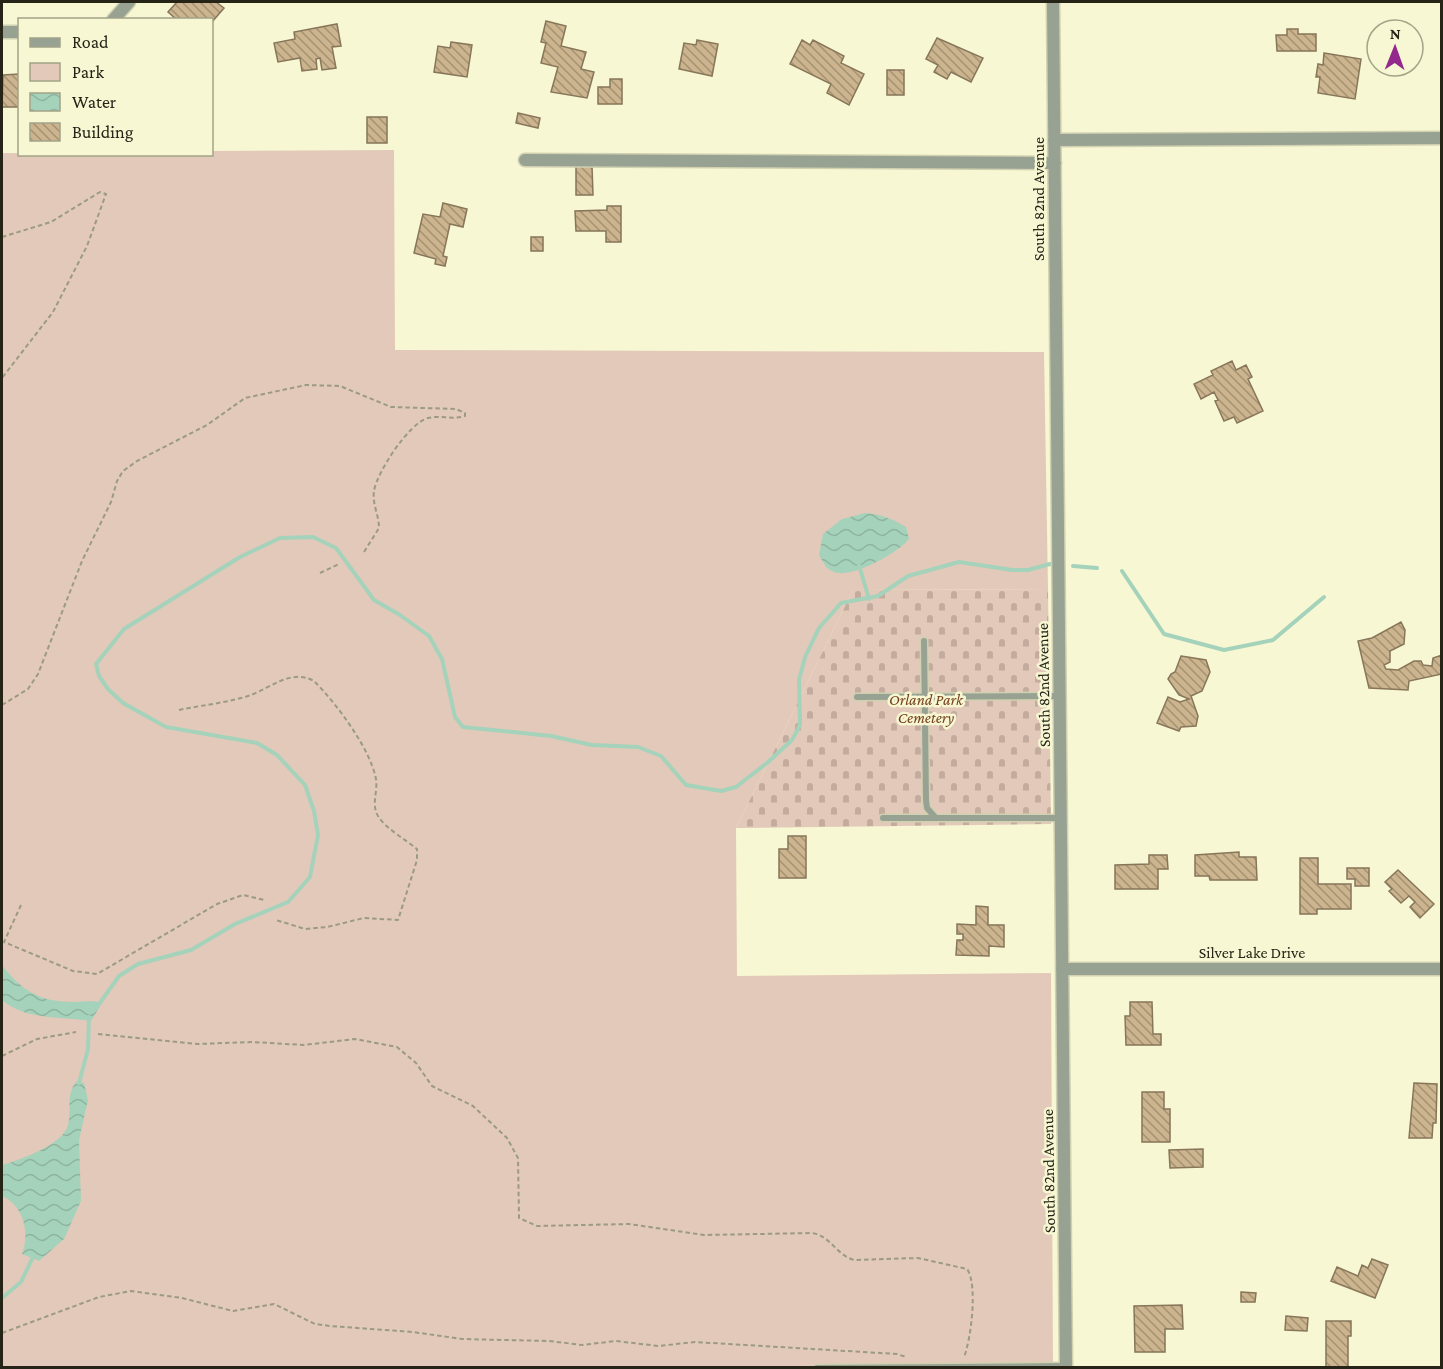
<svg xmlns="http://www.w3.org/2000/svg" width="1443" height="1369" viewBox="0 0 1443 1369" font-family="'Crimson Pro',serif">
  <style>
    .green { fill: #e3c9b9 }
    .cemetery { fill: url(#cemetery-stones) }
    .water { fill: url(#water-waves) }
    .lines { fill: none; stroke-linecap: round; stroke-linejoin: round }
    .stream { stroke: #a5d2ba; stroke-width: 4 }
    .building { fill: url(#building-back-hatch); stroke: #877659; stroke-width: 1.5 }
    .lane-casing { stroke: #d1d1b1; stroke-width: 9 }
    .street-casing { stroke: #d1d1b1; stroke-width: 15 }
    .path { stroke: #9b9b81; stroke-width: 2; stroke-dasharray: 4.5 3; stroke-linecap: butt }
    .lane { stroke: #97a292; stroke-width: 6 }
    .street { stroke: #97a292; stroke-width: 12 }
    .labels { text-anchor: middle; stroke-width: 5; stroke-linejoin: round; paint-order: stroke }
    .street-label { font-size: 16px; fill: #252417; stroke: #f7f7d3 }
    .park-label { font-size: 16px; font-style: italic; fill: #743f1b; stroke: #f7f7d3 }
  </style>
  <defs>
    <pattern id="cemetery-stones" width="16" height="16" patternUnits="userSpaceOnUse" patternTransform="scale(1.5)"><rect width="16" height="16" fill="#e3c9b9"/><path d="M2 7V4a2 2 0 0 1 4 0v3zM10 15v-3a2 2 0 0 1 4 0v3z" fill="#c3ac9e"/></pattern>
    <pattern id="water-waves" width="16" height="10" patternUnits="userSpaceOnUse" patternTransform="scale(1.5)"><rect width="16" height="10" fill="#a5d2ba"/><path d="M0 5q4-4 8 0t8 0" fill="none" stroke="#8eb49f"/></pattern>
    <pattern id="building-back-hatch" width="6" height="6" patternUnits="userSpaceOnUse" patternTransform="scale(1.5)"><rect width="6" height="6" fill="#cbb48e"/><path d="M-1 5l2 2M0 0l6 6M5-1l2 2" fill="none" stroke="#a59273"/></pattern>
  </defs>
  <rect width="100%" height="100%" fill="#f7f7d3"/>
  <!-- green -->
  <path class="green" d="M394,150L395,350L1044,352L1048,589L853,590L736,828L737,976L1051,973L1053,1367H2V153L212,154V151Z"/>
  <!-- cemetery -->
  <path class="cemetery" d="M1048,589L1051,824L736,828L853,590Z"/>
  <!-- water -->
  <path class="water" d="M865,513C881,514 893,519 906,527L909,539C899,552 860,573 843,573C837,574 831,571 826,567L819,555L823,534L842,519Z
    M2,965C22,991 40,1002 74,1002C84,1002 92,1000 102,1003L91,1021C61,1016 27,1021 2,1000Z
    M77,1081L84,1083L88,1100L79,1140L81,1201L64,1239L39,1261L22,1254C30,1233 24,1206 2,1196V1165C19,1160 63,1145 68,1125C72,1110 65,1094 77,1081Z"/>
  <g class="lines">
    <!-- stream -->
    <path class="stream" d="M859,565L869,599
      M1073,566L1097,568
      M1122,571L1164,634L1224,650L1273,640L1324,597
      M97,1007L119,976L138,964L191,950L235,924L288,902L310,877L318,835L314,811L305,785L277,755L257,743L166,727L123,703L108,689L99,676L96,664L124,629L240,557L280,538L313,537L336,548L374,600L400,615L429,636L442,659L455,717L463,727L551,736L592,745L638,747L661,756L686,785L721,791L736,787L767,763L792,740L800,725L799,680L805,657L819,628L841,603L878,596L908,576L959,562L1012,570H1028L1050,564
      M79,1083L88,1049L89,1017
      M2,1298L21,1282L34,1255"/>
  </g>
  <!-- building -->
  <path class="building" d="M177,2H216L224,8L212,22V20H177L168,12Z
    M546,21L566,26L561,46L586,52L581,69L594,72L587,98L551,92L558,67L541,63L546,43L541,42Z
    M337,24L341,46L332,47L336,68L322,70L320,58L316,59L317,69L302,71L300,58L278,62L274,43L295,39L294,32Z
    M1287,29H1298V34H1316V51H1277L1276,35H1287Z
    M937,38L983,58L971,82L951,72L947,79L934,72L938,65L926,59Z
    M697,40L718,44L712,76L679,69L684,43L696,45Z
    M802,40L810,45L813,40L844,56L841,63L864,74L849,105L827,93L831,84L790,64Z
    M451,42L472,45L467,77L434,72L438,46L450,48Z
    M1324,53L1361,59L1355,99L1318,93L1320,77H1316L1318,64L1323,65Z
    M887,70H904V95H887Z
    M19,74L20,107H2L3,75Z
    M610,79H622V104H598V87H610Z
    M518,113L540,118L538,128L516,123Z
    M367,117H387V143H367Z
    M576,166H592L593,195H576Z
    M443,203L467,209L463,227L450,224L443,256L447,257L445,266L435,264L436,259L414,253L423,214L440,217Z
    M607,206H621V242H606V231H576L575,211L607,210Z
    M531,237H543V251H531Z
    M1232,361L1236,370L1246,365L1252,377L1248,379L1263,411L1237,423L1234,417L1224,421L1215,401L1218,400L1214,392L1201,399L1194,384L1213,375L1211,371Z
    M1401,622L1405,630L1404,644L1390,651V662L1384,665L1386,669L1398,670L1414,661H1421L1423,665L1432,666L1433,658L1442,655V674L1409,681L1408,690L1369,688L1358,641L1372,638Z
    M1181,656L1206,660L1210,672L1202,691L1191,696L1198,716L1196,726L1181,727L1179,731L1157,723L1168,697L1180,702L1189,699L1179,695L1168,679L1171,674L1175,672Z
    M788,836H806V878H779V849H788Z
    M1239,852V857H1256L1257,880H1210L1209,876H1195V855Z
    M1149,855H1167L1168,869H1158V889H1115V865L1149,864Z
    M1300,858H1318V884H1351V909H1317V914H1300Z
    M1347,868H1369V886H1355V879H1347Z
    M1398,870L1434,904L1420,918L1410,907L1415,902L1409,896L1401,903L1389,891L1392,889L1385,882Z
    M976,906L988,907V925H1004V947L989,946V956L956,955L957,940H963V934H957V924L976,925Z
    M1130,1002H1152L1153,1034H1161V1045H1126L1125,1016H1130Z
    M1414,1083L1437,1084L1436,1123H1433L1432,1138H1409Z
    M1142,1092H1164V1109H1170V1142H1142Z
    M1203,1149V1167L1170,1168L1169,1150Z
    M1372,1259L1388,1265L1375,1298L1331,1281L1337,1267L1358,1276L1362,1265L1368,1268Z
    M1241,1292L1256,1293L1255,1302H1241Z
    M1182,1305L1183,1329H1165V1352H1135L1134,1306Z
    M1286,1316L1308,1318L1307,1331L1285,1330Z
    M1326,1321H1351V1336H1348V1367H1326Z"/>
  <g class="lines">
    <defs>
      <path id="lane" d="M924,641L926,800L927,808L935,817
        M857,697L1059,696
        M883,818H1061
        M817,1368L1066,1366"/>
      <path id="street" d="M1053,2L1066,1368
        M113,20L129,2
        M2,32H20
        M1054,140L1442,138
        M525,160L1055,163
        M1062,969H1442"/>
    </defs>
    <!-- lane casing -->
    <use href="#lane" class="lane-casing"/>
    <!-- street casing -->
    <use href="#street" class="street-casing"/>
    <!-- path -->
    <path class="path" d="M2,237L51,222L100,192L106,194L87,246L53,312L2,378
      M320,573L339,564
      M2,705L28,689L38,674L82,561L111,502L117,481L123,471L137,461L207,425L245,398L306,385L340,386L391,407L456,409L465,413V416C453,420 440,415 428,418C409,423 377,472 374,491C372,504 379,515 379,528L364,552
      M179,710C202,705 226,703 248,696C270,689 290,668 314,681C336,703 370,748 376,779C378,792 371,804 378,816C386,829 405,839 417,849V860L398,920L364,918L327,927L305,929L276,920
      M21,905L4,942L73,971L97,974L217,904L243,895L264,900
      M98,1034L198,1044L252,1042L304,1045L355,1039L397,1047L416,1063L432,1086L473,1106L507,1138L518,1158L519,1218L537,1226L629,1224L704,1235L812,1233C831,1236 836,1255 854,1260L918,1258L967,1269C978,1284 971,1340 964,1357
      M2,1056L37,1039L76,1032
      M2,1333L99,1297L131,1291L182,1298L233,1311L274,1304L315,1324L330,1326L413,1332L462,1339L549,1341L582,1345L616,1341L658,1346L695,1342L897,1354L906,1357"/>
    <!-- lane -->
    <use href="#lane" class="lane"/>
    <!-- street -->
    <use href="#street" class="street"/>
  </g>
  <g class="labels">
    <!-- street labels -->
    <g class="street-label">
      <text transform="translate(1038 199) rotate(-90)" y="6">South 82nd Avenue</text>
      <text transform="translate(1043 685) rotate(-91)" y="6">South 82nd Avenue</text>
      <text x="1252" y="958">Silver Lake Drive</text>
      <text transform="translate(1048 1171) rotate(-91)" y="6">South 82nd Avenue</text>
    </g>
    <!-- park labels -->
    <g class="park-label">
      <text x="926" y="705">Orland Park<tspan x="926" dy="18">Cemetery</tspan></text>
    </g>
  </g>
  <!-- border -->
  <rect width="1443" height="1369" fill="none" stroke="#252417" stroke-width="6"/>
  <!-- legend -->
  <rect x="18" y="18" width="195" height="138" fill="#f7f7d3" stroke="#a3a388" stroke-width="1.5"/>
  <rect x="30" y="38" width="30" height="9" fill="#97a292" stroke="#a3a388" stroke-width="1.5"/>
  <text x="72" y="48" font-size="18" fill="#252417">Road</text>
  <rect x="30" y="63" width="30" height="18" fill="#e3c9b9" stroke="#a3a388" stroke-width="1.5"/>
  <text x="72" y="78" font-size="18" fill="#252417">Park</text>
  <rect x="30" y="93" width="30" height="18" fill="url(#water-waves)" stroke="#a3a388" stroke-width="1.5"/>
  <text x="72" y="108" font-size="18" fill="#252417">Water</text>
  <rect x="30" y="123" width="30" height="18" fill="url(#building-back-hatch)" stroke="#a3a388" stroke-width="1.5"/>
  <text x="72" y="138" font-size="18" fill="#252417">Building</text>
  <!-- north arrow -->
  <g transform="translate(1395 48) rotate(1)"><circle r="28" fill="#f7f7d3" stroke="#a3a388" stroke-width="1.5"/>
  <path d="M0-4.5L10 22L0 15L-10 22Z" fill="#93298d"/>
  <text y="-9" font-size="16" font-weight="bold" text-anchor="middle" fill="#252417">N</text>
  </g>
</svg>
